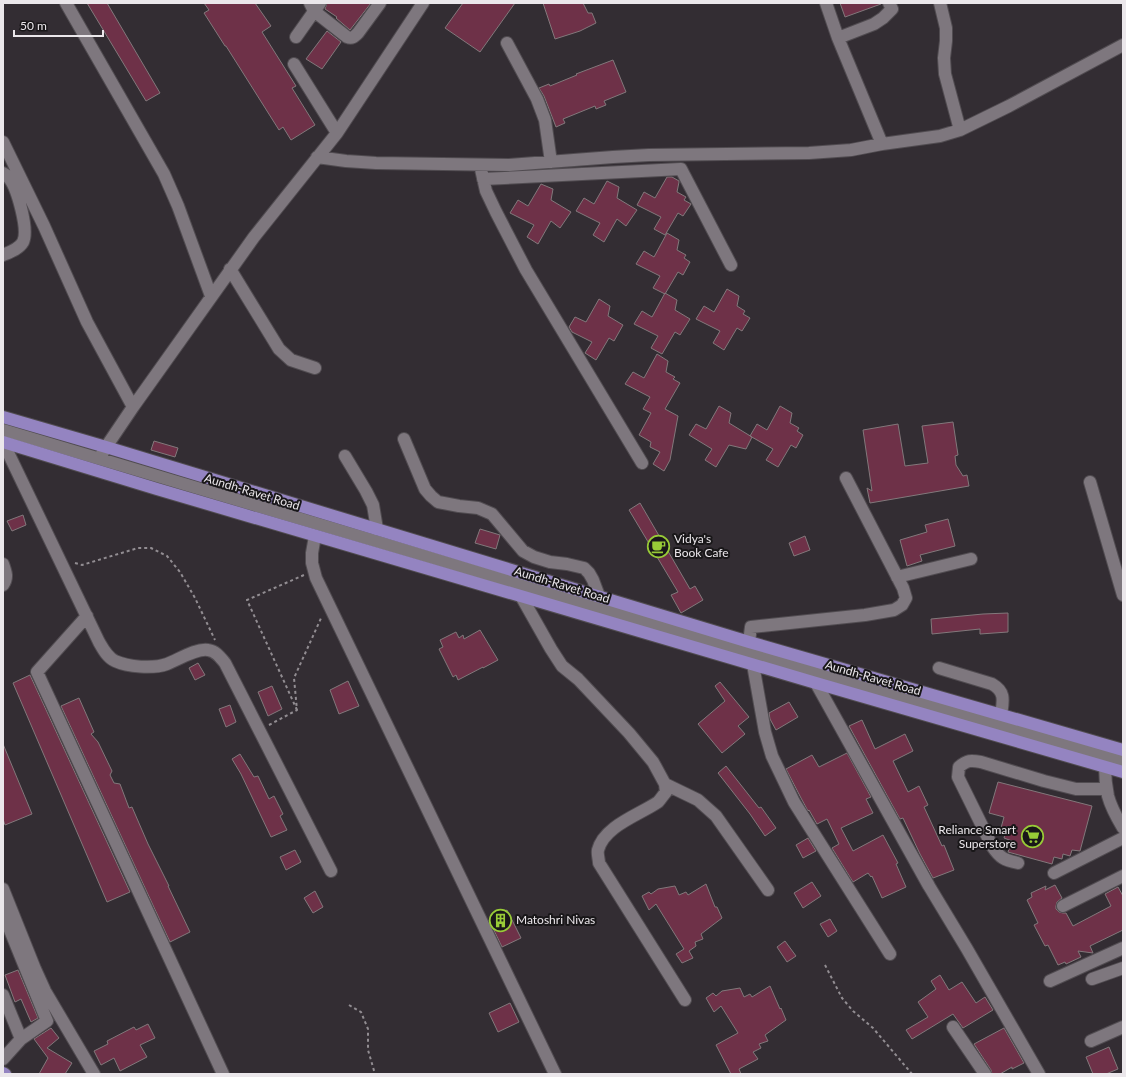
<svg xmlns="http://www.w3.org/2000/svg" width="1126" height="1077" viewBox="0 0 1126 1077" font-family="Lato,sans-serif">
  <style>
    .building { fill: #6e3148; stroke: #82787b }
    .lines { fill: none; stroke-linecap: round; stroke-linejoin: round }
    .minor-casing { stroke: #514c51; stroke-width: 14 }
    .major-casing { stroke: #514c51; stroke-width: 14 }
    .path { stroke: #928d92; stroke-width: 2; stroke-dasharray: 3 3; stroke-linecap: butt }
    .minor { stroke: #7e777e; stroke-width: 12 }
    .major { stroke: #9484c1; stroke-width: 12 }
    .labels { text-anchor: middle; stroke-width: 4; stroke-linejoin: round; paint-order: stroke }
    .street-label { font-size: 12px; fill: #ebe7eb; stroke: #191719 }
    .poi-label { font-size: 12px; fill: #ebe7eb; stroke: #191719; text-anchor: start }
  </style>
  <rect width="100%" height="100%" fill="#332d33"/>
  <!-- building -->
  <path class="building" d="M87,3H107L160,93L146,101Z
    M204,3H255L271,26L262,32L296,86L292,88L315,125L291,140L283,127L279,130L226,46H225L204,13L209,10Z
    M327,3H371L350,30L336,18L337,17L325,9Z
    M463,3H515L480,52L445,28Z
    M543,3H583L588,13H592L596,23L580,31L555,39Z
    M840,3H881V4L845,17Z
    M327,31L341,42L322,69L306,59Z
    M613,60L626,92L604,101L606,105L596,109L595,106L563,119L565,123L556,127L544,96L539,88L549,84L550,86L577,75L576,74Z
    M667,177H672L679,181V182L677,192L686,197L684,200L691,204L683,216L678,213L665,235L654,229L661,217L637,205L644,192L655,198Z
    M607,181L619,187L617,198L637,210L626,226L617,219L604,242L593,235L600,223L576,211L584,198L594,204Z
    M541,184L553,189L551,200L571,212L560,228L551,221L538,244L527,237L534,225L510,213L518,200L528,206Z
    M667,233L679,240L677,250L686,255L684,258L690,262L683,275L678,272L665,294L653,288L660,276L636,264L644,251L654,257Z
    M727,289L739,296L737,306L745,311L743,314L750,318L742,331L737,328L724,350L713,343L720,331L696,319L704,306L714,312Z
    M665,293L677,300L675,310L690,319L680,335L675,332L662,354L651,348L658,336L634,324L642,311L652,317Z
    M599,299L610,306L608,316L623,325L614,341L609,338L596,360L585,353L592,342L572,332L569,327L575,317L586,322Z
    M657,354L668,361L666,372L675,377L673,379L680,383L665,409L678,416L670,460L664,471L653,464L660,452L650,447L651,442L639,435L651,413L643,409L650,397L625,384L633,372L644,378Z
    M719,406L731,413L729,423L752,437L746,449L729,445L716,467L705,460L712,449L689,435L696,424L706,429Z
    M780,406L792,413L790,423L799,428L797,431L803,435L796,448L791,445L778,467L766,460L773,449L750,436L757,424L767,430Z
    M953,422L958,455L955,456L956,465L963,476L967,475L969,486L870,503L867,488L872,491L863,430L898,424L905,466L928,463L922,426Z
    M154,441L178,448L175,457L151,450Z
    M640,503L690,589L695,586L703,600L681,613L671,595L678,592L629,510Z
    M23,515L26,525L12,531L7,521Z
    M948,519L955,546L920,555L922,561L907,566L900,540L927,532L925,525Z
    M480,529L500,535L496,549L475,543Z
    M805,536L810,550L794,556L789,543Z
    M1008,613V632L980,634V629L932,634L931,619L983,614Z
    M480,630L498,660L483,668V667L458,680L456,675L453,677L439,649L443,647L440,640L456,632L459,638L463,635L464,639Z
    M198,663L205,675L195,680L189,668Z
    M30,675L130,892L107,902L13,683Z
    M348,681L359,706L339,714L330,690Z
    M720,682L749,717L738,726L745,734L722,753L698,724L725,701L715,686Z
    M272,686L282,709L268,716L258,692Z
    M79,698L94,732L91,734L98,742L112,771L110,775L114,783L120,784L129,808L132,807L148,844L169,886H168L190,932L170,942L61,706Z
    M789,702L798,717L776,730L770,719L769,713Z
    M230,705L236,722L226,727L219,709Z
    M862,720L875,749L905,734L913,751L893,761L908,792L919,786L928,805L924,807L942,846L944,845L954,870L933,878L920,854L903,818L900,819L849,726Z
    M3,744L32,814L5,825L3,819Z
    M847,753L871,797L866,799L873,813L841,828L853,851L883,835L898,863L896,864L906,887L882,898L872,876L871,877L868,873L853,882L832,848L839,844L827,819L817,824L809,810L808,811L801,798L786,769L812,755L819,767Z
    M240,754L254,777L258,776L269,799L274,796L283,814L280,816L287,830L271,837L241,774L232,759Z
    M726,766L759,808L761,807L776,828L765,836L750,814L718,773Z
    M998,782L1092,806L1080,851L1072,850L1070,856L1063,854L1062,859L1054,857L1052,864L1008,852L1012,841L1004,838L1007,827L1001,828L1004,817L989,813Z
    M808,838L816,851L803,858L796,845Z
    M295,850L301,862L286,870L280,857Z
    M812,882L821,896L803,908L794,893Z
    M706,884L715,907H717L722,918L701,934L703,939L695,942L696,946L689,951L693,958L682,963L676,954L684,949L656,904L649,910L642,896L649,892L651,894L658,889L675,886L679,895L686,892L688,895Z
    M1055,885L1062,898L1057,902L1056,906V909L1059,912L1063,913H1066L1073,926L1111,906L1105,894L1118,887L1123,896V930L1090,946L1093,953L1078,951L1081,957L1066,964L1065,962L1058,965L1048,945L1045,946L1034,925L1038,923L1027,900L1032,897L1031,893L1046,886L1045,890Z
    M315,891L323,907L313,913L304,898Z
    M507,910L521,938L502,947L489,920Z
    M830,919L837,931L828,937L820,924Z
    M785,941L796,956L787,962L777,947Z
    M18,970L38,1018L31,1022L21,999L15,1002L5,975Z
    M940,975L949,990L962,982L976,1003L985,997L993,1010L963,1028L953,1014L912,1039L906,1030L928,1017L918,1002L936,989L931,981Z
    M770,986L780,1009L781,1008L786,1020L765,1035L768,1041L759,1044L761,1048L753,1052L758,1059L739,1069L741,1074H731L716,1045L738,1033L721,1006L714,1012L706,998L713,993L716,996L722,991L740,988L744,997L750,994L752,997Z
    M510,1003L519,1022L498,1032L489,1013Z
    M148,1024L155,1038L140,1045L147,1057L120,1071L114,1058L101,1065L94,1051L108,1044L107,1041L134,1027L136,1030Z
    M51,1028L59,1038L47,1048L72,1063L65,1074H39L48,1058L34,1039Z
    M1004,1028L1024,1063L1012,1069V1067L1000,1074H992L991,1070L974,1044Z
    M1109,1047L1118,1069L1106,1074H1093L1086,1057Z"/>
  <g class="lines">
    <defs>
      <path id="minor" d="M66,3L164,174L178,206L211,296
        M310,3L314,11L347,37C352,39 354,37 358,33L380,3
        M826,3L838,38L882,144
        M940,3L946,28V41L944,58L945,74L960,130
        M296,37L320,3
        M838,38L874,24L883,18L892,9L889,3
        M507,43L537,99L545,120L551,162
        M294,64L337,133
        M3,142L44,226L87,322L133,407
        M317,157L346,161L376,163L509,165L613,157L649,155L809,153L851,150L882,144L940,136L960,130L1009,106L1123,45
        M480,165L486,191L496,212L526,270L642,463
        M3,173C5,174 7,175 8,177C17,186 29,230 23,242C19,249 10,252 3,255
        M483,179L681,169L731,265
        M230,269L279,349L291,360L315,368
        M3,430L757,655L1123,761
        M404,439L425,489L431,496L438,502L459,506L478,508L492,514L523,551L534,557L550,562L567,564L584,568L589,573L593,580L599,596
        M3,442L99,642C103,649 107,657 115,661C128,667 153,669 167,664C178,660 196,648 208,650C216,651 220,657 225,663L331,871
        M101,456L106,447L133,407L254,237L337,133L423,3
        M345,456L366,491L373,505L377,529
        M846,478L903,588L906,598L902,605L894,610L865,615L751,627L749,642L765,732L772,756L794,802L890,954
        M1090,482L1123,595
        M315,536L312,553V563L316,578L555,1074
        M3,564C6,572 8,578 3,585
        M897,577L971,559
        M521,596L551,649L562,666L578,679L629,733L653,762L665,784L698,800L716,816L768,890
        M87,616L37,672L223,1074
        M939,668L992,684C1006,692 1003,701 1001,715
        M816,683L929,886L967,949L1039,1074
        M1105,767C1105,776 1106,786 1108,796C1111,807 1117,818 1123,828
        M665,784L666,792C663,795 661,799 658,802C639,815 604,826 598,850C597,854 599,859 599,863L685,1000
        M1018,863C1004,860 1000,858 992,846L958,777L959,767C967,760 971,760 981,762L1044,781L1076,789H1106
        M1054,873L1123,838
        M3,889L35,969L45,991L94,1074
        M1063,906L1123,876
        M3,913L47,1021L21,1039L3,1059
        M1092,979L1123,968
        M1050,981L1123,948
        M3,995L21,1039
        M953,1027L985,1074
        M1091,1041L1123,1027"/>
      <path id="major" d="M3,417L106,447L749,642L1123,750
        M3,442L157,489L816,683L1123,772
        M3,1073L5,1074"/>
    </defs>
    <!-- minor casing -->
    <use href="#minor" class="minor-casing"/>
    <!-- major casing -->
    <use href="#major" class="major-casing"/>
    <!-- path -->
    <path class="path" d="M75,563L82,565L138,548H151L167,556L180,572L195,598L215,640
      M297,710L247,600L304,575
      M269,725L297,710L294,678L322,616
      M825,965L842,998L853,1011L873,1028L912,1074
      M349,1005L361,1012L368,1029V1050L375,1074"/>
    <!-- minor -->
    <use href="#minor" class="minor"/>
    <!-- major -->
    <use href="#major" class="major"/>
  </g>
  <!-- icons -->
  <defs>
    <symbol id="cafe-ring" viewBox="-11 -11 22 22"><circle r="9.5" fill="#191719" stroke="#98cb37" stroke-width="1.5"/><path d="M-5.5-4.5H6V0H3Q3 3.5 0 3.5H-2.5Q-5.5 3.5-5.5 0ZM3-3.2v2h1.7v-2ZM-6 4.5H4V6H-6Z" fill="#98cb37"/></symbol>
    <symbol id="supermarket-ring" viewBox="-11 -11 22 22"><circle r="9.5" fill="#191719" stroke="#98cb37" stroke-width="1.5"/><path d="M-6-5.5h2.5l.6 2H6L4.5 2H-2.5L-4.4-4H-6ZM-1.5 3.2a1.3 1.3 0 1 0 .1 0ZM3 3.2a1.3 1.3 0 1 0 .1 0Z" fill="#98cb37"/></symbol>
    <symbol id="building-ring" viewBox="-11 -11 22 22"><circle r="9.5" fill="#191719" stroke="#98cb37" stroke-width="1.5"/><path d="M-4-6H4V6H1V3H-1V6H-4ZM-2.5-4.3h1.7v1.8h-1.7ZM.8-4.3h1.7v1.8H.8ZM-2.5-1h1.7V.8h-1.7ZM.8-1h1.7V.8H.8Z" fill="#98cb37"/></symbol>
  </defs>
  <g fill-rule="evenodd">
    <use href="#cafe-ring" x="646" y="534" width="25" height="25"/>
    <use href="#supermarket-ring" x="1020" y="824" width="25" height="25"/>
    <use href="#building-ring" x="488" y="908" width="25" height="25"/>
  </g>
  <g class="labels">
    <!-- street labels -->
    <g class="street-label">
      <text transform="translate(252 492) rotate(17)" y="4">Aundh-Ravet Road</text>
      <text transform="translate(562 585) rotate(17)" y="4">Aundh-Ravet Road</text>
      <text transform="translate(873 678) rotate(16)" y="4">Aundh-Ravet Road</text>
    </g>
    <!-- poi labels -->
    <g class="poi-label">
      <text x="674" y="543">Vidya's<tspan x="674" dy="14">Book Cafe</tspan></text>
      <text x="1016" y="834" text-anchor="end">Reliance Smart<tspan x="1016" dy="14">Superstore</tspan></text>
      <text x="516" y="924">Matoshri Nivas</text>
    </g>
  </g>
  <!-- border -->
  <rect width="1126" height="1077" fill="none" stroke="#ebe7eb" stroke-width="8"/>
  <!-- scale -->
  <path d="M14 30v6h89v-6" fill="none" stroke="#ebe7eb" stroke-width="2"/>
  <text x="20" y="30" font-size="12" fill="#ebe7eb" stroke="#191719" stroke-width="3" paint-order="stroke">50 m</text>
</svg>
